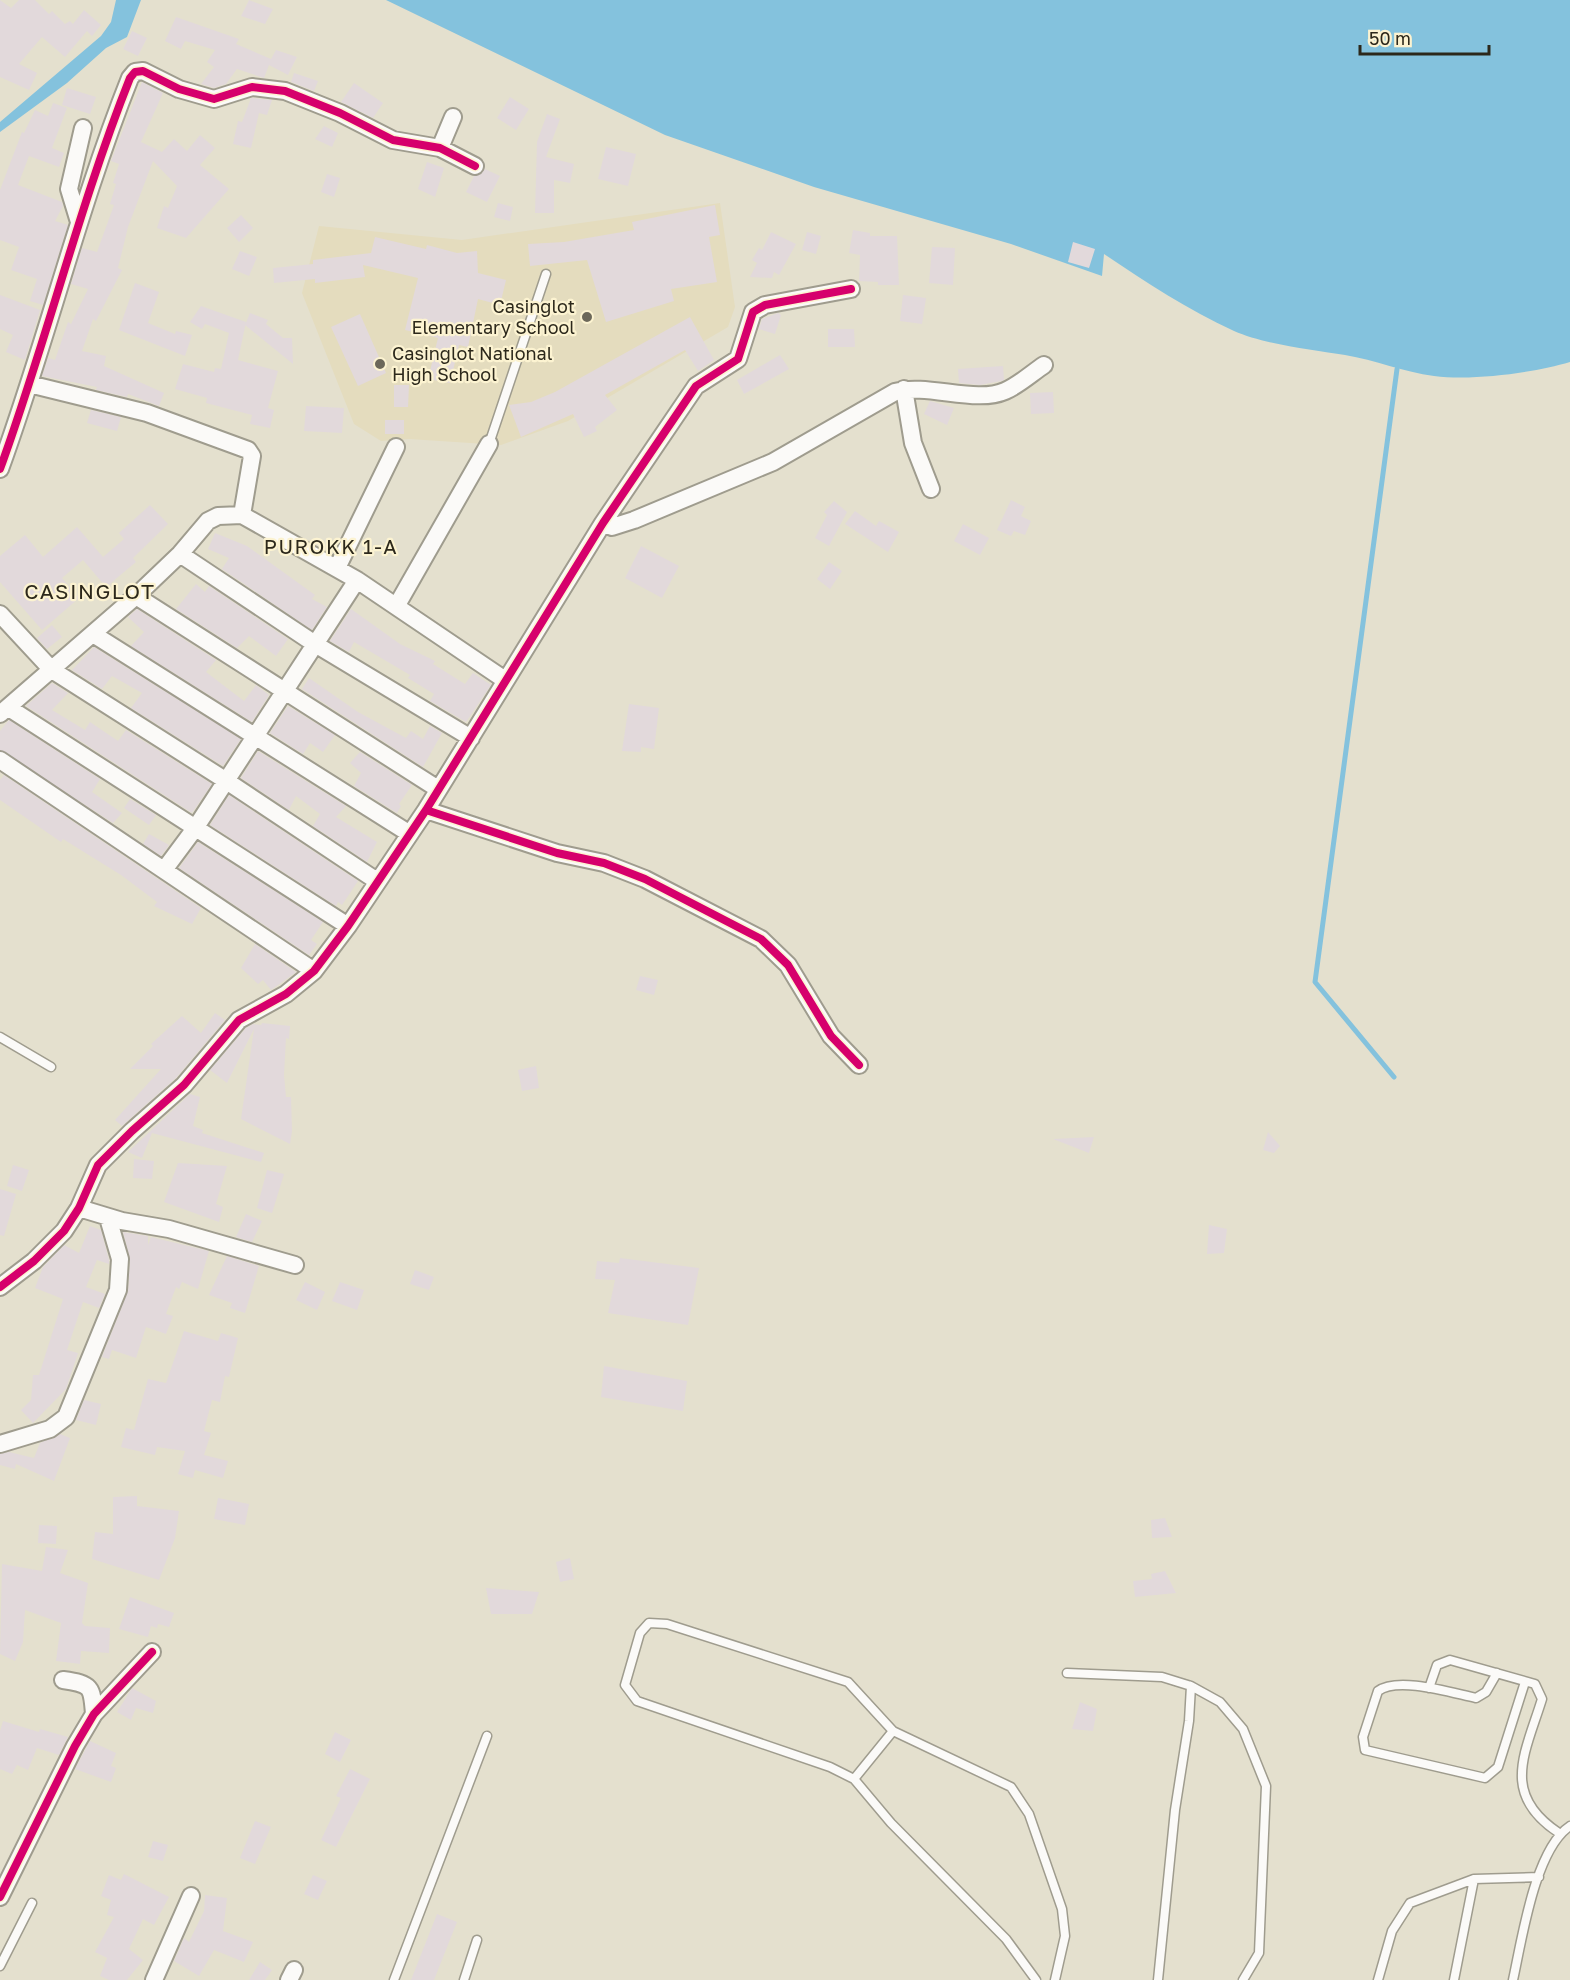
<svg xmlns="http://www.w3.org/2000/svg" width="1570" height="1980" viewBox="0 0 1570 1980" font-family="'Golos Text',sans-serif">
  <style>
    .built { fill: #e4dcbe }
    .water { fill: #84c2dd }
    .lines { fill: none; stroke-linecap: round; stroke-linejoin: round }
    .stream { stroke: #84c2dd; stroke-width: 5 }
    .building { fill: #e2d9db }
    .lane-casing { stroke: #9f9c8e; stroke-width: 11 }
    .street-casing { stroke: #9f9c8e; stroke-width: 20 }
    .lane { stroke: #fbfaf8; stroke-width: 8 }
    .street { stroke: #fbfaf8; stroke-width: 16 }
    .cycleway-casing { stroke: #fcf3d1; stroke-width: 11 }
    .cycleway { stroke: #d6006c; stroke-width: 8 }
    .poi-dot { fill: #6c685a; stroke: #fcf3d1; stroke-width: 2 }
    .labels { text-anchor: middle; stroke-width: 4.5; stroke-linejoin: round; paint-order: stroke }
    .poi-label { font-size: 18px; fill: #2c281b; stroke: #fcf3d1; text-anchor: end }
    .neighbourhood-label { font-size: 20px; letter-spacing: 1.5px; fill: #2c281b; stroke: #fcf3d1 }
    .quarter-label { font-size: 21px; letter-spacing: 1.5px; fill: #2c281b; stroke: #fcf3d1 }
  </style>
  <rect width="100%" height="100%" fill="#e4e0ce"/>
  <!-- built -->
  <path class="built" d="M720,203L735,307L728,327L568,421L501,445L409,439L381,441L354,424L302,293L319,226L462,240Z"/>
  <!-- water -->
  <path class="water" d="M116,0H141L127,37L106,48L67,83L0,132V122L101,36L111,22Z
    M386,0H1570V362C1533,373 1473,381 1434,376C1404,372 1375,360 1345,355C1313,350 1263,344 1234,331C1188,310 1146,282 1104,254L1102,276L1011,244L814,187L665,135Z"/>
  <g class="lines">
    <!-- stream -->
    <path class="stream" d="M1394,1077L1315,982L1397,369"/>
  </g>
  <!-- building -->
  <path class="building" d="M0,0L11,8L19,0H35L49,14L52,11L65,24L70,21L73,24L84,10L101,25L92,36L87,31L65,57L42,37L19,64L37,73L29,90L0,77Z
    M249,0L273,9L265,24L241,16Z
    M176,17L239,39L236,44L271,59L276,50L297,57L288,75L269,65L264,78L237,69L226,84L214,88L201,84L214,67L207,62L215,50L185,41L181,49L165,41Z
    M132,31L147,38L138,56L123,49Z
    M294,73L318,81L314,91L291,82Z
    M142,82L163,93L141,142L162,152L174,139L187,151L200,135L215,148L200,165L229,189L186,238L157,228L164,206L168,208L177,186L153,161L128,227L118,268L122,270L96,321L93,319L82,351L106,356L104,366L164,393L159,406L128,394L127,397L96,390L97,387L42,376L48,358L55,360L68,322L71,324L88,289L71,284L82,248L97,252L114,205L110,204L116,184L113,183L119,164L111,161Z
    M354,83L383,103L373,118L341,102Z
    M67,88L96,97L90,114L62,105Z
    M510,97L529,109L516,130L497,118Z
    M251,98L272,100L267,115L259,113L251,148L233,144L238,121L242,122Z
    M53,103L67,108L52,148L64,153L59,167L29,156L18,185L62,202L63,206L55,221L68,225L43,305L30,301L37,279L11,270L19,247L0,240V190L22,132L24,133L35,110L48,116Z
    M547,114L560,119L546,157L574,164L570,183L554,180V213H535L537,142Z
    M324,126L338,133L332,147L315,139Z
    M606,147L636,154L628,186L598,179Z
    M427,162L444,168L435,197L418,189Z
    M485,169L500,176L487,202L466,192L474,176L481,174Z
    M327,174L340,178L334,197L321,192Z
    M498,203L513,207L510,221L494,217Z
    M715,205L720,235L709,237L717,282L671,289L674,301L606,322L587,260L530,266L528,244L564,242L634,230L632,222Z
    M241,215L253,228L239,242L227,228Z
    M853,230L870,233V236H897L899,285H878V282L859,281L860,255L849,253Z
    M771,232L796,244L779,275L774,272L772,278L750,277L757,263L752,260L759,248L762,250Z
    M807,232L821,236L816,254L802,250Z
    M375,237L426,249L427,245L457,253L477,251L478,273L506,280L500,305L478,299L468,347L459,345L450,383L428,379L438,338L405,330L418,278L363,265L365,277L315,283V279L274,283L273,268L313,264V260L371,253Z
    M1073,242L1095,249L1089,268L1068,262Z
    M932,247L955,248L953,285L929,283Z
    M240,251L257,257L249,276L232,269Z
    M135,283L159,292L148,323L175,334L176,331L192,335L185,356L119,330Z
    M0,295L40,310L25,360L6,352L13,335L0,329Z
    M903,295L926,298L922,324L900,321Z
    M201,306L246,322L238,360L278,371L268,408L274,410L270,428L250,424L252,415L206,403L207,398L175,389L183,364L214,372L215,368L221,369L229,333L205,324L202,329L190,322Z
    M250,313L268,320L266,324L283,338H292L293,364L245,325Z
    M778,313L781,315L775,334L759,329L762,319Z
    M360,314L386,373L358,386L331,327Z
    M690,317L714,360L698,371L685,350L605,395L617,410L595,427L597,431L584,437L573,414L521,437L509,405L531,402L555,392Z
    M828,329H854L855,347H828Z
    M780,355L789,369L744,394L737,380Z
    M1003,366L1004,380L1001,381L980,385L959,383L958,369Z
    M394,385H409L408,407H394Z
    M1053,392L1054,413L1031,414L1030,393Z
    M930,401L954,408L947,425L924,414Z
    M306,406L344,408L342,433L304,431Z
    M91,410L121,417L117,431L87,423Z
    M385,420H404V434H385Z
    M1011,500L1025,507L1021,516L1031,521L1025,535L1014,531L1011,536L997,530Z
    M834,501L847,512L829,546L815,538L827,515L824,512Z
    M150,505L168,524L133,558L136,562L106,587L83,560L62,578L79,598L42,630L0,582V556L25,535L43,557L77,527L103,557L124,539L119,533Z
    M855,511L876,526L879,521L899,532L888,552L845,524Z
    M963,524L989,538L980,555L954,541Z
    M215,533L247,546L315,595L312,599L327,607L312,630L222,569L229,558L208,549Z
    M641,546L679,566L662,598L625,578Z
    M829,562L842,571L830,589L817,579Z
    M196,584L205,592L209,586L288,639L276,656L249,636L237,648L176,609Z
    M137,609L216,660L206,672L244,701L256,685L269,695L252,722L131,646L144,632L128,617Z
    M351,609L400,644L435,661L433,664L465,684L473,673L491,685L466,722L430,701L434,694L408,678L410,675L354,642L349,652L330,641Z
    M52,625L62,637L47,649L37,638Z
    M94,647L241,739L223,766L131,708L142,693L112,676L102,689L72,670Z
    M309,678L358,712L406,738L411,731L423,739L430,726L442,733L423,767L302,689Z
    M52,683L68,693L52,710L85,730L90,722L118,741L126,730L212,784L192,813L26,706Z
    M629,704L659,708L654,749L641,747V752L622,751Z
    M288,706L335,735L323,752L310,743L303,754L270,733Z
    M9,720L100,779L92,792L122,813L113,823L0,750V731Z
    M258,751L346,806L336,817L377,842L367,862L313,826L320,814L296,796L289,810L241,778Z
    M360,752L412,785L399,804L401,806L397,813L354,786L361,773L350,763Z
    M4,775L201,908L192,924L154,906L157,902L121,875L63,839L61,842L0,800V780Z
    M229,795L358,881L342,905L338,902L336,906L210,825Z
    M130,799L156,815L149,825L124,808Z
    M149,834L169,845L161,856L143,844Z
    M198,842L323,922L311,940L317,944L309,955L179,868Z
    M255,944L296,972L295,973L271,990L263,980L258,984L241,968Z
    M640,976L658,980L654,995L636,990Z
    M215,1013L225,1020L176,1078L122,1126L115,1120L161,1069H130L153,1046L151,1044L182,1016L201,1033Z
    M262,1023L290,1026L289,1039L286,1038L284,1075L286,1097H291L292,1131L290,1144L241,1119L254,1029L227,1083L210,1070L246,1028L253,1024L261,1025Z
    M536,1066L539,1088L522,1091L518,1070Z
    M190,1094L200,1097L193,1126L203,1130L202,1133L264,1153L261,1162L152,1133L142,1158L128,1152Z
    M1268,1132L1280,1146L1274,1153L1263,1150Z
    M1094,1137L1089,1153L1053,1139Z
    M134,1159L154,1161L152,1179L133,1178Z
    M178,1163L227,1166L216,1204L223,1207L219,1222L164,1202Z
    M13,1165L29,1170L22,1191L7,1186Z
    M267,1170L284,1174L272,1213L257,1208Z
    M0,1189L16,1194L4,1236L0,1235Z
    M246,1214L262,1221L252,1242L236,1237Z
    M1209,1225L1227,1229L1224,1253L1207,1254Z
    M90,1226L101,1230L109,1260V1264L97,1260L86,1287L105,1294L99,1308L83,1302L67,1350L78,1353L66,1389L33,1423L21,1410L31,1400L33,1375H39L63,1299L35,1288L43,1267L64,1245L79,1253Z
    M123,1232L148,1236V1245L151,1237L209,1251L198,1289L182,1282L179,1289L176,1287L166,1314L173,1316L166,1334L146,1327L136,1358L112,1350L109,1359L102,1357L128,1291L130,1259Z
    M227,1256L259,1266L245,1313L230,1308L232,1303L209,1295Z
    M620,1258L699,1268L688,1325L608,1313L615,1280L595,1279L597,1261L619,1263Z
    M415,1270L434,1277L429,1290L410,1284Z
    M305,1282L325,1292L317,1310L296,1300Z
    M340,1282L364,1290L357,1310L332,1301Z
    M184,1331L218,1341L221,1333L238,1338L229,1377L225,1376L220,1402L212,1400L204,1431L211,1433L204,1455L228,1461L223,1478L195,1470L193,1478L178,1474L185,1451L157,1447L155,1455L121,1447L126,1428L134,1430L148,1379L166,1383Z
    M604,1366L687,1381L683,1411L601,1397Z
    M84,1400L101,1404L96,1425L76,1420Z
    M60,1434L70,1438L54,1481L16,1464L15,1469L0,1465V1454L9,1452L34,1458L40,1443Z
    M137,1496V1506L179,1511L175,1538L159,1580L92,1559L95,1532L113,1534V1497Z
    M218,1498L249,1504L245,1525L214,1519Z
    M1165,1518L1172,1537L1152,1538L1151,1520Z
    M39,1525L57,1526L56,1544L38,1543Z
    M46,1547L68,1550L60,1573L88,1583L82,1623L85,1626L110,1628L109,1653L81,1651L80,1664L56,1661L61,1623L25,1610L23,1642L15,1661L0,1654L2,1564L42,1571Z
    M570,1558L574,1579L560,1582L556,1562Z
    M1165,1571L1176,1593L1135,1597L1133,1581L1152,1579L1151,1574Z
    M486,1588L539,1592L532,1614H491Z
    M130,1597L174,1613L169,1627L158,1624L157,1628L151,1626L148,1637L119,1629Z
    M132,1688L156,1701L153,1713L136,1708L131,1720L117,1712Z
    M1080,1702L1097,1709L1093,1731L1072,1729Z
    M3,1721L39,1732L40,1729L68,1737L59,1755L37,1748L28,1770L17,1765L12,1774L0,1769V1731Z
    M335,1732L351,1740L340,1762L325,1754Z
    M90,1741L116,1753L111,1766L116,1768L111,1782L75,1769Z
    M350,1769L370,1779L336,1847L321,1840L341,1798L336,1796Z
    M255,1821L271,1827L255,1864L240,1858Z
    M153,1841L168,1845L163,1861L148,1857Z
    M124,1874L169,1897L154,1925L143,1919L129,1949L143,1960L127,1980H109L100,1976L107,1958L95,1952L114,1917L107,1915L111,1900L101,1896L109,1875L121,1880Z
    M313,1875L327,1881L318,1900L304,1894Z
    M205,1895L227,1898L223,1931L253,1942L244,1962L214,1950L199,1976L174,1961L184,1938L189,1942L204,1911Z
    M437,1914L457,1922L434,1980H411Z
    M260,1962L272,1970L265,1980H249Z"/>
  <g class="lines">
    <defs>
      <path id="lane" d="M489,444L546,274
        M0,1037L51,1067
        M1067,1673L1162,1677L1191,1686L1189,1721L1175,1810L1158,1980
        M1497,1673L1486,1692L1476,1698C1452,1693 1398,1676 1378,1691L1363,1737L1365,1750L1485,1778L1498,1767L1525,1682
        M1191,1686L1220,1702L1243,1729L1266,1786L1259,1953L1243,1980
        M1429,1688L1437,1665L1450,1660L1535,1684L1542,1699C1525,1754 1500,1794 1559,1833
        M854,1779L893,1731
        M0,1966L32,1903
        M394,1980L487,1736
        M464,1980L477,1940
        M1036,1980L1006,1939L891,1823L854,1779L830,1767L637,1701L625,1685L640,1633L649,1623L667,1624L848,1682L893,1731L1011,1787L1029,1814L1062,1909L1065,1936L1055,1980
        M1378,1980L1392,1931L1410,1903L1474,1879L1539,1877
        M1454,1980L1474,1879
        M1513,1980C1522,1939 1535,1849 1570,1826"/>
      <path id="street" d="M440,148L453,117
        M79,222L69,189L83,128
        M29,384L147,413L248,450L252,456L242,515
        M904,389L913,443L931,489
        M0,469C47,340 79,206 130,78L135,72L143,71L179,89L214,99L252,87L285,91L340,113L393,140L440,148L475,166
        M603,523L612,527L634,520L773,462L895,392C927,383 976,404 1005,391C1019,385 1032,373 1044,365
        M180,554L315,644L471,738
        M337,568L396,447
        M136,596L438,789
        M397,605L489,444
        M0,614L52,670L225,780L377,881
        M93,634L410,834
        M9,708L348,926
        M0,714L136,596L180,554L208,521L218,516L242,515L357,580L505,680
        M0,760L314,971
        M426,810L557,853L604,863L645,879L761,939L788,965L831,1036L859,1065
        M164,870L196,827L357,580
        M79,1208L122,1221L169,1229L295,1265
        M0,1287L34,1261L64,1231L79,1208L98,1165L132,1131L184,1085L239,1020L286,994L314,971L348,926L426,810L603,523L696,386L738,359L753,312L765,305L851,289
        M0,1444L50,1429L66,1417L118,1290L120,1259L108,1218
        M63,1680C92,1684 92,1687 94,1714
        M0,1897L75,1746L94,1714L152,1652
        M154,1980L191,1896
        M289,1980L294,1970"/>
    </defs>
    <!-- lane casing -->
    <use href="#lane" class="lane-casing"/>
    <!-- street casing -->
    <use href="#street" class="street-casing"/>
    <!-- lane -->
    <use href="#lane" class="lane"/>
    <!-- street -->
    <use href="#street" class="street"/>
    <defs>
      <path id="cycleway" d="M0,469C47,340 79,206 130,78L135,72L143,71L179,89L214,99L252,87L285,91L340,113L393,140L440,148L475,166
        M426,810L557,853L604,863L645,879L761,939L788,965L831,1036L859,1065
        M0,1287L34,1261L64,1231L79,1208L98,1165L132,1131L184,1085L239,1020L286,994L314,971L348,926L426,810L603,523L696,386L738,359L753,312L765,305L851,289
        M0,1897L75,1746L94,1714L152,1652"/>
    </defs>
    <!-- cycleway casing -->
    <use href="#cycleway" class="cycleway-casing"/>
    <!-- cycleway -->
    <use href="#cycleway" class="cycleway"/>
  </g>
  <!-- markers -->
  <g class="poi-dot">
    <circle cx="587" cy="317" r="6"/>
    <circle cx="380" cy="364" r="6"/>
  </g>
  <g class="labels">
    <!-- poi labels -->
    <g class="poi-label">
      <text x="575" y="313">Casinglot<tspan x="575" dy="21">Elementary School</tspan></text>
      <text x="392" y="360" text-anchor="start">Casinglot National<tspan x="392" dy="21">High School</tspan></text>
    </g>
    <!-- neighbourhood labels -->
    <g class="neighbourhood-label">
      <text x="331" y="554">PUROKK 1-A</text>
    </g>
    <!-- quarter labels -->
    <g class="quarter-label">
      <text x="90" y="599">CASINGLOT</text>
    </g>
  </g>
  <!-- scale -->
  <path d="M1360 45v9h129v-9" fill="none" stroke="#2c281b" stroke-width="3"/>
  <text x="1369" y="45" font-size="18" fill="#2c281b" stroke="#fcf3d1" stroke-width="4.5" paint-order="stroke">50 m</text>
</svg>
